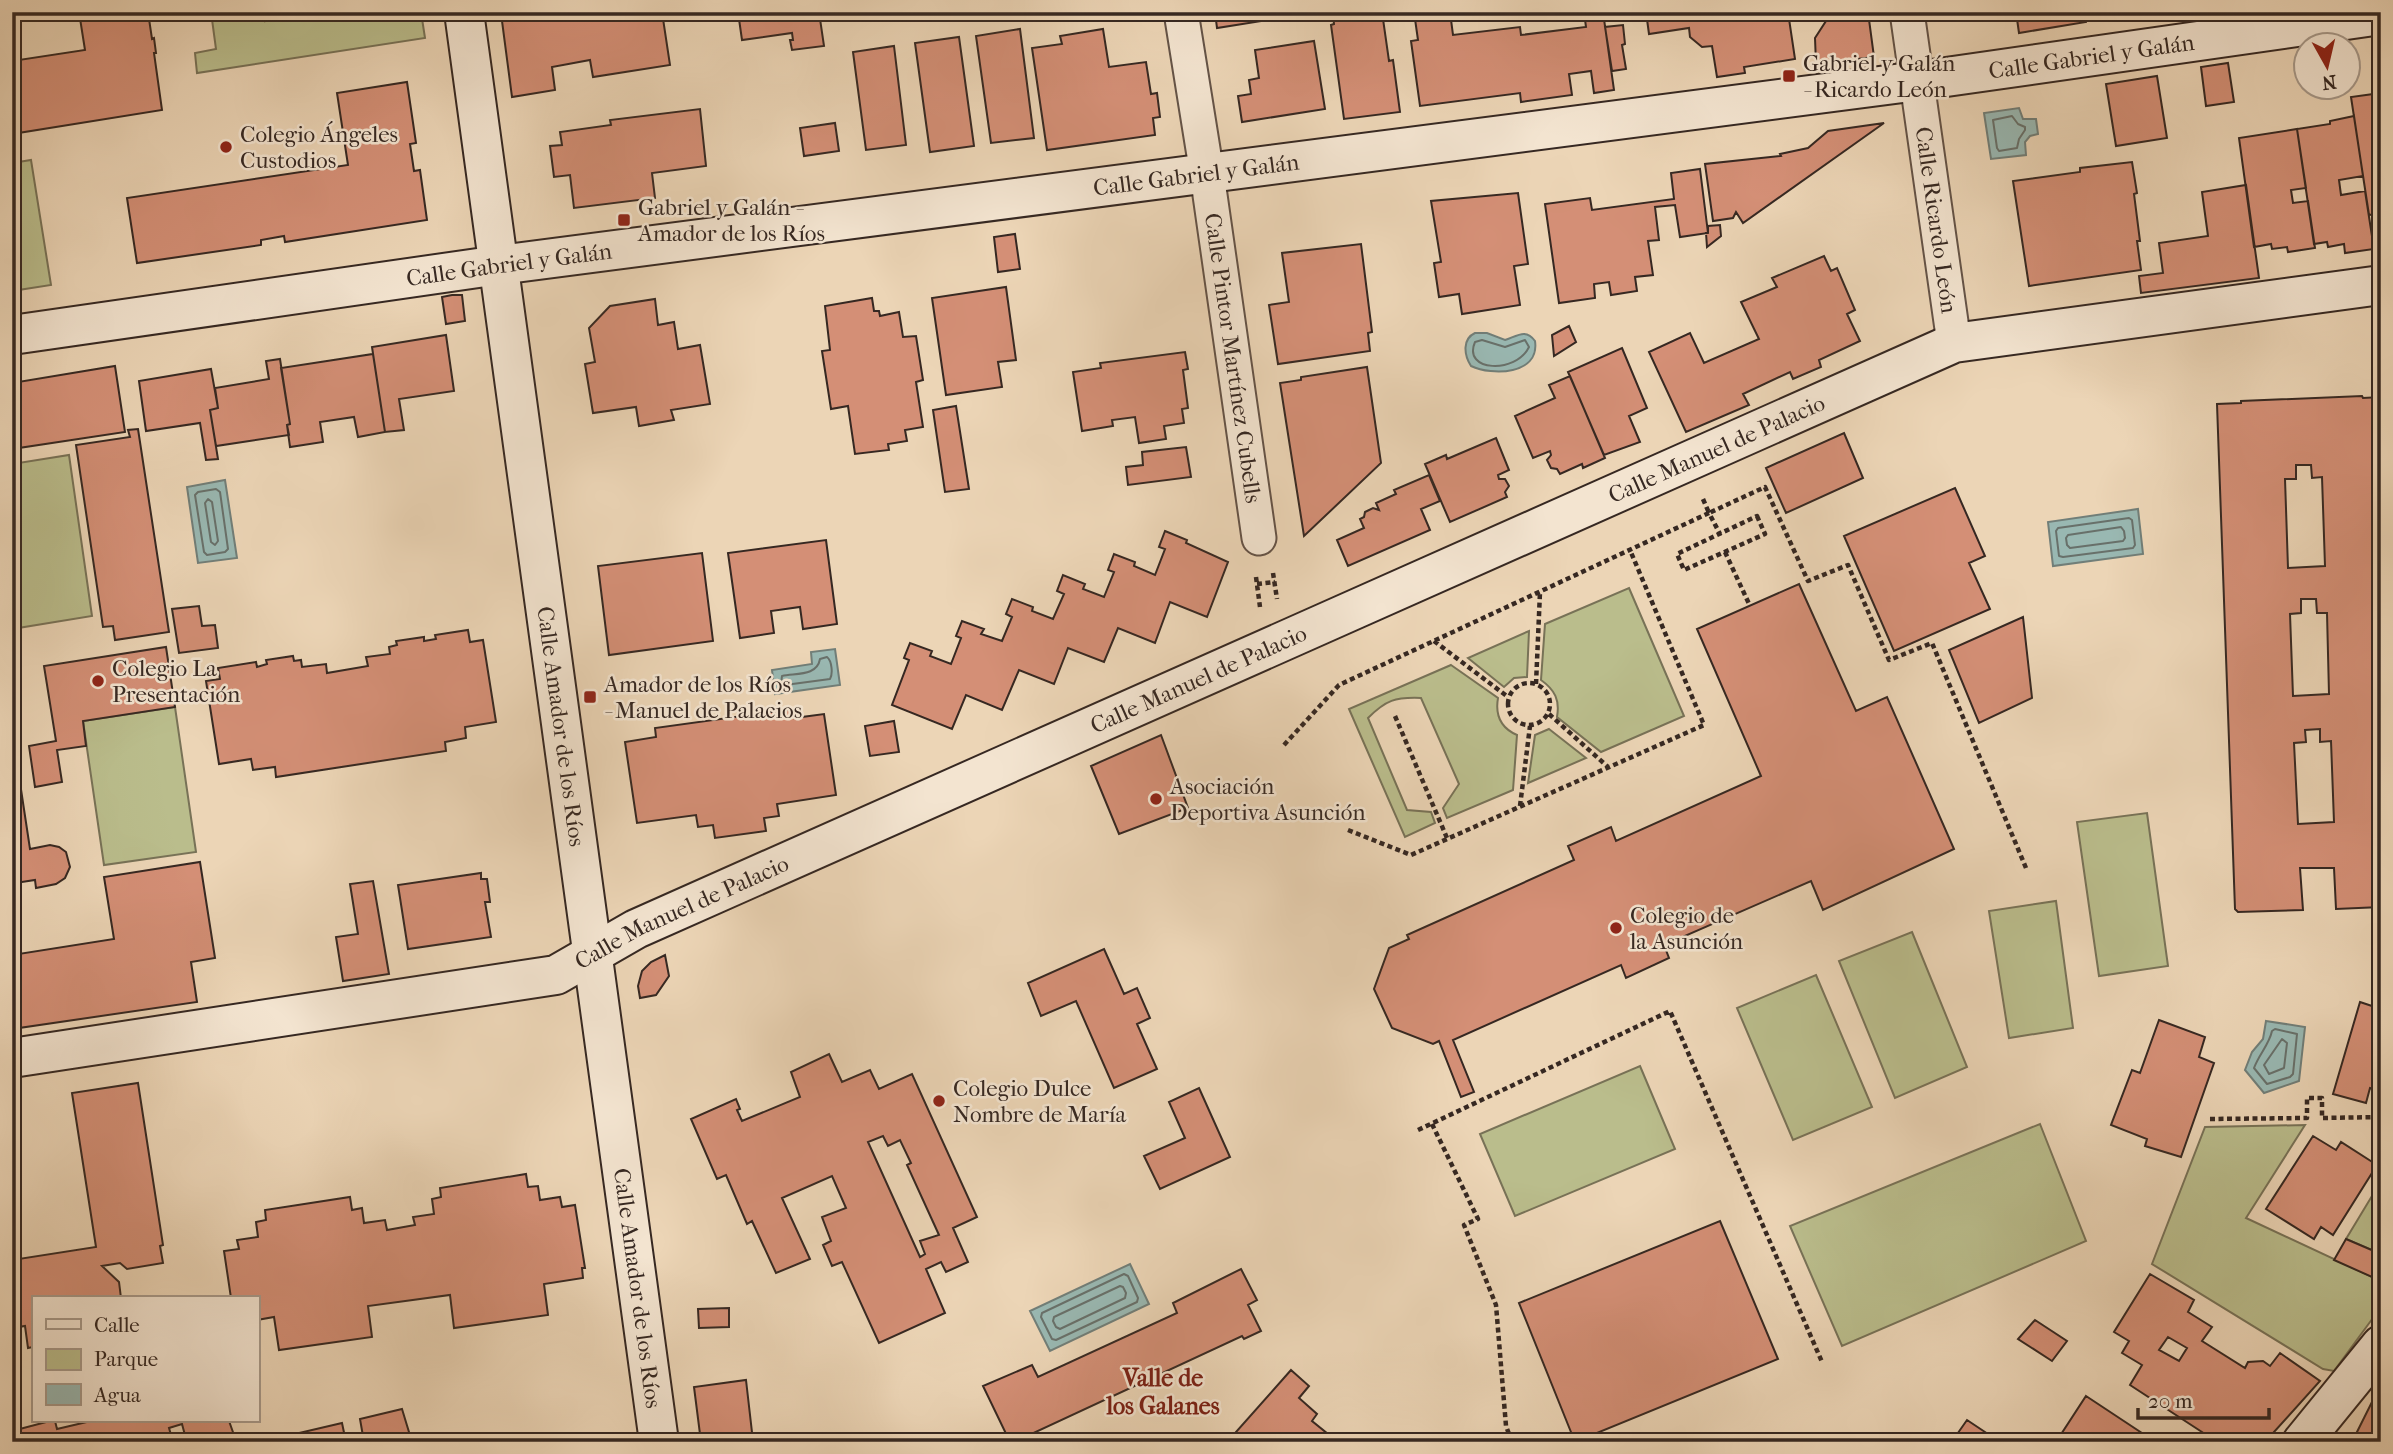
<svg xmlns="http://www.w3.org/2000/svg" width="2393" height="1454" viewBox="0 0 2393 1454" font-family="'IM FELL French Canon',serif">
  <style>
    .green { fill: #babd8c; stroke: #787257; stroke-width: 2 }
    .water { fill: #99b8b2; stroke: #717e78; stroke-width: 2 }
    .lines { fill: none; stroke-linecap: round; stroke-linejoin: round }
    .shore { stroke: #68706a; stroke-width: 2 }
    .building { fill: #d48f76; stroke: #362822; stroke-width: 2; fill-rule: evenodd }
    .street-casing { stroke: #645347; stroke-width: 37 }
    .secondary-casing { stroke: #362822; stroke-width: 42 }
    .path { stroke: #362822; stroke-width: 4.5; stroke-dasharray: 5 3.5; stroke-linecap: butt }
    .street { stroke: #f3e4d0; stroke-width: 33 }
    .secondary { stroke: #f3e4d0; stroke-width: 38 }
    .poi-dot { fill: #8f2418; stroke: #f3e4d0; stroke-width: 2.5 }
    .labels { text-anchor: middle; stroke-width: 5; stroke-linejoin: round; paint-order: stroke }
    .street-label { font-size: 23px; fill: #362822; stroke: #f3e4d0 }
    .poi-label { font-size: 23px; fill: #362822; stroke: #f3e4d0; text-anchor: start }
    .neighbourhood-label { font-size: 24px; font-weight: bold; fill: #7a1f14; stroke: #f3e4d0 }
  </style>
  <rect width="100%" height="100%" fill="#ecd5b6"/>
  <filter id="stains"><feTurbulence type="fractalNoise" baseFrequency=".00286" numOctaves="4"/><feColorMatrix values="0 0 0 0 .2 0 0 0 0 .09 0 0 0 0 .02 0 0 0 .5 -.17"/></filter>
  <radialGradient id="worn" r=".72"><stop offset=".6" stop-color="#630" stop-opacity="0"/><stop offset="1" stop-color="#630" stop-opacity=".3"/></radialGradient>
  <!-- green -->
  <path class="green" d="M211,12H264L266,21L328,12H421L425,38L197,73L195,53L216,49Z
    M31,160L51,285L12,291V163Z
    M69,455L92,616L12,629V464Z
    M1629,588L1684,716L1601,752L1557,717C1560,700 1555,690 1541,680L1545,624Z
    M1529,631L1527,677L1514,678L1504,687L1468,658Z
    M1451,665L1498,698C1495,715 1501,728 1517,735L1513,790L1447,818L1443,808L1459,784L1421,698C1395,697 1386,700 1368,718L1407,810L1431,812L1435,823L1405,837L1349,709Z
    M175,707L196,852L104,865L83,721Z
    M1549,729L1586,758L1528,783L1535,735Z
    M2147,813L2168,966L2099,976L2077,822Z
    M2056,901L2073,1028L2009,1038L1989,911Z
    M1912,932L1967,1067L1895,1098L1839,961Z
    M1816,975L1872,1107L1793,1140L1737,1008Z
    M1640,1066L1675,1149L1515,1216L1480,1134Z
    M2040,1124L2086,1241L1842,1346L1790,1226Z
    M2305,1125L2246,1218L2381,1281V1307L2334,1371L2323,1369L2152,1264L2205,1127Z
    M2381,1181V1254L2346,1239Z"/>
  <!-- water -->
  <path class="water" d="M2019,108L2023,119H2036L2038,134L2030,136L2025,142L2026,155L1991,159L1984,113Z
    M1475,333H1487L1505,340C1517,336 1526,328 1535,341C1540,375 1492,376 1471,366C1464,355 1462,339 1475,333Z
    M225,480L237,558L198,563L187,487Z
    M2138,509L2143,554L2053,566L2048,522Z
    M835,649L840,685L775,694L772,670L812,664L811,652Z
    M2266,1021L2305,1027L2299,1081L2264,1093L2245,1070L2252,1052L2263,1039Z
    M1130,1264L1149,1304L1050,1351L1030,1311Z"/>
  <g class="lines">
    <!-- shore -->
    <path class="shore" d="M2012,116L2018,124L2025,127V130L2019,139L2017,148L1999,151L1997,148L1993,120Z
      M1482,340L1505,347L1525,340L1529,347C1516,374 1462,372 1475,342Z
      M216,489L220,492L228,549L225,552L207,555L204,552L195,495L198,492Z
      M208,499L212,502L218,541L215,545L211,542L205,503Z
      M2129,518L2132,520L2135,545L2133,548L2063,557L2059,556L2056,531L2058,528Z
      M2121,527L2124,531L2125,538L2123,541L2070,548L2067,545L2066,538L2068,535Z
      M827,657C832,661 833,674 830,679L785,685L781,684L782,676C797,673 817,676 820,659Z
      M2275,1029L2297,1034L2293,1074L2290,1077L2267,1084L2254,1068C2259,1054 2269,1045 2272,1031Z
      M2282,1039L2287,1043L2284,1068L2269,1074L2264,1065Z
      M1124,1274L1128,1276L1138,1298L1137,1302L1056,1340L1052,1339L1041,1317L1042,1313Z
      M1120,1286L1123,1287L1126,1293L1125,1298L1060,1329L1056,1327L1053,1321L1054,1317Z"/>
  </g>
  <!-- building -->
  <path class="building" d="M79,12H148L152,39L154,38L156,53H154L162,110L12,134V61L85,50Z
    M264,12H328L265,21Z
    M561,12H662L670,65L593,77L590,60L552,67L555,90L512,97L502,21Z
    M738,12H819L824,46L792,50L790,40H793L792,33L742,40Z
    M834,12H881L835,19Z
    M1215,12H1267L1268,20L1217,28Z
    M1382,12L1389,61L1393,60L1400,112L1344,119L1331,25L1334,24L1333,13Z
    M1414,12H1450L1453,35L1520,27L1521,35L1586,27L1584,12H1603L1614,90L1594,93L1591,71L1569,74L1572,95L1521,102L1520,93L1420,106L1411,41L1418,40Z
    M1646,12H1788L1795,59L1744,67L1745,73L1717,77L1712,46L1702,47L1690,37L1689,28L1649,34Z
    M1835,12H1868L1874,57L1816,64L1815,38L1828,18Z
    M2016,12H2108V16L2086,20V22L2019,33Z
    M2176,12H2211L2177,17Z
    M1623,25L1625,44L1622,45L1626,69L1612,71L1605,27Z
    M1020,29L1034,138L991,143L976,36Z
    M1103,29L1109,67L1146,62L1151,94L1157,93L1160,117L1153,118L1155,135L1047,150L1032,48L1062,44L1060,36Z
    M959,37L974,146L930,152L915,43Z
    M1314,41L1325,109L1242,122L1238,96L1251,94L1249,80L1259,78L1255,50Z
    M2351,45L2355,71L2348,72L2346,46Z
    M894,46L906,145L866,150L853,52Z
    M2228,63L2234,102L2206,106L2201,67Z
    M2157,76L2167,138L2116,146L2106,84Z
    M407,82L416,143L410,144L414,171L420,170L427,220L285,242L284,236L261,240V245L137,263L127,198L348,165L337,93Z
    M2381,93V213L2369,215L2351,97Z
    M700,109L706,166L652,173L655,198L574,208L570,175L554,177L550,146L562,145L560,132L611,125L610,120Z
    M2354,116L2363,176L2339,180L2341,195L2365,191L2374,249L2345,253L2344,244L2328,247L2327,242L2314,244L2297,129L2330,124V121Z
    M835,123L839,151L804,156L800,128Z
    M1884,123L1743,223L1736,212L1733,218L1713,221L1705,164L1781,156L1780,154L1808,148L1828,131Z
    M2297,129L2306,188L2291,190L2293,203L2308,201L2315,248L2288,252L2287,247L2272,249L2271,244L2254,247L2239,138Z
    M2132,162L2137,193L2134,194L2140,241H2137L2141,270L2029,286L2013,181L2080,172V168Z
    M1700,169L1708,233L1680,237L1675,205L1655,207L1659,240L1648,241L1653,275L1635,277L1637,291L1611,295L1609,282L1594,284L1595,298L1559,303L1545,204L1590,198L1592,210L1674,199L1671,173Z
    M2246,185L2259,278L2141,293L2139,276L2163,273L2159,243L2208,236L2202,192Z
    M1518,193L1528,264L1514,266L1520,305L1462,314L1459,294L1439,297L1434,263L1441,262L1431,201Z
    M1720,225L1721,236L1707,247L1706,233H1708V226Z
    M1015,234L1020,269L998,272L994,237Z
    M1361,244L1372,332L1368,333L1370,351L1278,364L1269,305L1289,302L1282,253Z
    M1824,256L1831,271L1837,268L1855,310L1847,314L1860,341L1819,360L1821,367L1793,379L1790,372L1743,394L1749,405L1686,432L1649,352L1690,333L1704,363L1759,339L1741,302L1777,287L1772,278Z
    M1006,287L1016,360L998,362L1002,387L946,395L932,298Z
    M452,295H462L465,321L446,324L442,297Z
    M872,298L874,311H879L880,316L899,312L903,337L916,336L923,380L916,382L923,427L905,430L907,441L888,444L889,450L855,454L848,406L831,409L822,351L830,350L825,306Z
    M655,299L658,325L674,322L678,349L700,345L710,404L671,410L674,420L639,426L636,407L593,413L585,364L595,362L589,328L610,306Z
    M1569,326L1576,342L1554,356L1552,335Z
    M446,335L454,391L399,399L404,430L385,432L372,347Z
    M1622,348L1647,408L1629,416L1640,442L1604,455L1568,372Z
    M1185,352L1188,369L1183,370L1188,408L1182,409L1184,423L1164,426L1166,439L1139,443L1135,417L1112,420L1113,426L1082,431L1073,372L1101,368L1100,363Z
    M373,354L385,432L358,437L354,417L320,422L323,442L290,447L287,425L290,424L281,368Z
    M280,359L290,424L287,425L289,435L216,446L210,410L218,408L215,388L269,379L266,361Z
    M115,366L125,432L12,449V383Z
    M1367,367L1381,463L1304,536L1280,383L1301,380V377Z
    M211,369L218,408L210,410L218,459L206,460L200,423L146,431L139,381Z
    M1570,376L1605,458L1583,468L1582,464L1560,474L1557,469L1551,468L1547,460L1551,455L1550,451L1533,458L1515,416L1555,398L1549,385Z
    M2362,396L2363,398L2381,397V907L2336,909L2334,868H2300L2303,910L2238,912L2235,909L2217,404L2241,403V401ZM2296,465H2311L2312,478L2322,477L2325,566L2288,568L2285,479H2296ZM2301,599H2316L2317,613H2327L2329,694L2293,696L2290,614L2301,613ZM2320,729V742L2331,741L2334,822L2298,824L2294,743L2306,742L2305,730Z
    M956,406L969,489L945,492L933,410Z
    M138,429L169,632L115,640L113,626L103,627L76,445L130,437L128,430Z
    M1844,433L1863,478L1786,513L1766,468Z
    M1496,438L1509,470L1498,475L1499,479H1505L1509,486L1505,492L1507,497L1450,522L1425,464L1446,455L1447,459Z
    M1186,447L1191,477L1128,485L1126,467L1143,465L1142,452Z
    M1429,475L1440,501L1421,509L1430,530L1348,566L1337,540L1364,528L1360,519L1364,517L1365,512L1373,508L1379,510L1376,503L1396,494L1394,490Z
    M1955,488L1985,556L1969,563L1990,609L1894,651L1844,536Z
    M1165,531L1187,540L1186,543L1228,562L1207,617L1170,602L1155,643L1118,628L1104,662L1068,648L1054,684L1019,670L1002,710L966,695L952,729L892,705L909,660L904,658L910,643L932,651L930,656L951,664L961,638L956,636L962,621L984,629L981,634L1002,641L1012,617L1006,614L1012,599L1033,607L1032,611L1053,619L1064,594L1057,591L1063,575L1085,584L1083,589L1104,597L1114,572L1108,570L1114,554L1135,562L1134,566L1155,575L1165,549L1159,547Z
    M826,540L837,624L803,629L800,607L771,611L774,633L740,638L728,553Z
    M702,553L713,641L609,655L598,566Z
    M1799,584L1856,711L1887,697L1954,849L1823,910L1811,881L1664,945L1669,958L1626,978L1621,965L1453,1040L1474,1092L1461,1097L1439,1041L1433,1044L1392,1028L1374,989L1389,948L1409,939L1407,935L1574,860L1568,846L1611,827L1616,841L1761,776L1697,629Z
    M199,606L202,626L215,625L218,648L179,653L172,609Z
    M2023,617L2032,698L1979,723L1949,650Z
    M468,630L470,642L483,640L496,722L465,727L466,738L445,742L446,751L276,777L275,767L253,770L251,759L219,764L206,681L220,679L218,668L256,662L257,667L267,664L266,660L293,656L294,661L301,660L302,667L326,664L327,673L368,666L366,657L390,654L389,647L397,645L396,641L424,637V641L436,639L435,635Z
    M166,647L175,707L83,721L86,746L57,750L62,782L35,787L29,746L56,741L44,666Z
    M793,709L794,718L824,714L836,795L777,804L779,816L764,818L766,831L715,838L713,825L698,827L696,815L637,823L625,742L656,737L655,728Z
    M894,721L899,752L870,756L865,726Z
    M1161,735L1188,808L1119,834L1091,766Z
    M17,763L30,849L50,845L59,847L66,852L70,867L65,878L56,884L36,888L35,880L15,883L16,890L12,900V764Z
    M200,862L215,958L191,962L197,1002L12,1029V955L114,939L104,877Z
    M481,873V879H487L490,902H485L491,937L408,949L398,885Z
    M373,881L389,974L343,981L336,937L358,934L350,884Z
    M1104,949L1124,994L1137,988L1150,1018L1137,1024L1157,1069L1114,1088L1076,1001L1041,1016L1028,983Z
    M665,955L669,976L656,995L640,998L638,986L642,971L651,962Z
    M2360,1002L2381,1009V1091L2370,1088L2366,1103L2333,1094Z
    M2159,1020L2205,1037L2199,1057L2214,1063L2181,1157L2145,1146L2147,1139L2111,1125L2132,1070L2140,1073Z
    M829,1054L842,1082L870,1070L879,1089L912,1074L977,1217L953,1228L968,1262L946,1272L941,1262L926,1269L945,1313L879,1343L842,1262L832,1266L823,1245L831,1241L822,1217L846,1208L832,1176L782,1198L810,1259L776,1273L752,1221L747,1224L726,1175L717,1179L691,1119L736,1099L740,1109L737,1110L742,1121L800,1097L791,1072ZM883,1136L888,1146L900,1140L911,1163L907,1165L939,1235L920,1241L925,1254L920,1257L868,1142Z
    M138,1083L163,1245L160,1246L163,1263L127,1269L120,1263L102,1266L119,1282L121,1298H33V1347L28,1348L25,1326L12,1328V1260L96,1247L72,1093Z
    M1199,1088L1230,1157L1160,1189L1144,1156L1185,1138L1169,1102Z
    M2313,1136L2336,1150L2341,1142L2377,1165L2333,1235L2321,1227L2314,1239L2266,1209Z
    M526,1174L528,1187L538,1186L540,1200L560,1197L562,1207L575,1205L585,1268H582L583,1278L544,1284L548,1315L454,1328L450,1295L368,1306L372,1337L279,1350L274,1317L257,1320V1298H231L224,1251L239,1249L237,1240L258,1237L256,1222L266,1220L265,1210L350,1197L352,1210L362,1208L364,1223L385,1220L387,1230L415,1225L413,1217L434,1214L432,1199L441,1197L440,1188Z
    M1720,1221L1778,1359L1575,1442L1519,1303Z
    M2346,1239L2381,1254V1281L2334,1260Z
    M1241,1269L1257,1300L1248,1305L1261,1331L1244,1339L1242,1336L1014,1442H1010L983,1386L1032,1365L1038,1377L1177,1313L1173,1303Z
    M2150,1274L2194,1300L2188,1312L2212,1327L2202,1341L2245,1368L2248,1362L2263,1361L2270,1366L2280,1353L2320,1381L2265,1442H2200L2205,1434L2130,1385L2142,1365L2122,1353L2129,1341L2114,1332ZM2168,1337L2187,1348L2179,1361L2159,1350Z
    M729,1308V1327L699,1328L698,1309Z
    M2035,1320L2067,1341L2052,1361L2018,1339Z
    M1291,1370L1309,1386L1299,1398L1317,1414L1312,1421L1328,1434L1322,1442L1228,1441Z
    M2379,1376L2381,1377V1442H2356L2353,1440L2377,1392L2370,1388Z
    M746,1380L753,1441L756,1442H701L694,1387Z
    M2086,1396L2154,1441L2155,1442H2056Z
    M402,1409L412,1442H364L360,1419Z
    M1967,1420L1997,1440L1996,1442H1957L1953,1440Z
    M50,1421H55L57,1429L91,1421H229L234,1435L221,1439L222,1442H176L186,1439L182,1424L169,1428L173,1442H12V1431Z
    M342,1423L346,1442H300L299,1433Z"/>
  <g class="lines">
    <defs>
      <g id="street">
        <path id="s1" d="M1181,12L1207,174L1259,538"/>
        <path id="s2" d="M1907,12L1954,343"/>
      </g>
      <g id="secondary">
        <path id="s3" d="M464,12L659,1442"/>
        <path id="s4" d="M12,335L499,265L1918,81L2381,15"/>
        <path id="s5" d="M12,1058L556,975L636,929L1954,343L2381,285"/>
        <path d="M2302,1442L2381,1345"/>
      </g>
    </defs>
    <!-- street casing -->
    <use href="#street" class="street-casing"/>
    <!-- secondary casing -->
    <use href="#secondary" class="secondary-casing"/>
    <!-- path -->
    <path class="path" d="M1703,499L1709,513L1765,487L1808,581L1848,565L1889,660L1932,643L2026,868
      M1757,516L1765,534L1684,570L1677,554Z
      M1725,552L1750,606
      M1273,573L1277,599
      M1256,577L1260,607
      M1257,584L1275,582
      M1434,641L1508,697
      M1508 704a21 21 0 1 1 42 0a21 21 0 1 1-42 0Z
      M1536,684L1540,592
      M1549,714L1608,767
      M1395,716L1447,838
      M1284,745L1339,685L1709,513L1720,534
      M1520,806L1530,726
      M1348,830L1411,855L1704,725L1630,550
      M2210,1119L2307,1118V1098H2322V1118L2381,1117
      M1432,1124L1478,1219L1464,1225L1496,1305L1506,1426L1512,1442
      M1418,1130L1670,1011L1822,1362"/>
    <!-- street -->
    <use href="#street" class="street"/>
    <!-- secondary -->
    <use href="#secondary" class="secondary"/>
  </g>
  <!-- markers -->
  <g class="poi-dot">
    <rect x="1782" y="69" width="14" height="14" rx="3.5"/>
    <circle cx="226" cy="147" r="7"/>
    <rect x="617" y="213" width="14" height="14" rx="3.5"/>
    <circle cx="98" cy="681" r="7"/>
    <rect x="583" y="690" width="14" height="14" rx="3.5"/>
    <circle cx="1156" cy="799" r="7"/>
    <circle cx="1616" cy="928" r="7"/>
    <circle cx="939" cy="1101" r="7"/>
  </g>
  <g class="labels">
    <!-- street labels -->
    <g class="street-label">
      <text dy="8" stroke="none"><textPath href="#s4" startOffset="2098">Calle Gabriel y Galán</textPath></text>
      <text dy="8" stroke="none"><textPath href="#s4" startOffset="1195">Calle Gabriel y Galán</textPath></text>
      <text dy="8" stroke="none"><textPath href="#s2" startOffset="210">Calle Ricardo León</textPath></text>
      <text dy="8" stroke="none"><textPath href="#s4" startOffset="502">Calle Gabriel y Galán</textPath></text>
      <text dy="8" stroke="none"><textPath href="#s1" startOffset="350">Calle Pintor Martínez Cubells</textPath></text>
      <text dy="8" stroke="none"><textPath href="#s5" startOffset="1825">Calle Manuel de Palacio</textPath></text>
      <text dy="8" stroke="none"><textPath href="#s5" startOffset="1258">Calle Manuel de Palacio</textPath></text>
      <text dy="8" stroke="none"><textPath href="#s3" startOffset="721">Calle Amador de los Ríos</textPath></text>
      <text dy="8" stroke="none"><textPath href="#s5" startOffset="691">Calle Manuel de Palacio</textPath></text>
      <text dy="8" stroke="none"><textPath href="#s3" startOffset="1288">Calle Amador de los Ríos</textPath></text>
    </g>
    <!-- poi labels -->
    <g class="poi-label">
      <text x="1803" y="71">Gabriel y Galán<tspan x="1803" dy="26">- Ricardo León</tspan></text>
      <text x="240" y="142">Colegio Ángeles<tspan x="240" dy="26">Custodios</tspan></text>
      <text x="638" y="215">Gabriel y Galán -<tspan x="638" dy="26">Amador de los Ríos</tspan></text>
      <text x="112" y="676">Colegio La<tspan x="112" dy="26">Presentación</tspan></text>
      <text x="604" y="692">Amador de los Ríos<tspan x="604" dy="26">- Manuel de Palacios</tspan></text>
      <text x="1170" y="794">Asociación<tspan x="1170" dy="26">Deportiva Asunción</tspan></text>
      <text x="1630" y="923">Colegio de<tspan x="1630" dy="26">la Asunción</tspan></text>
      <text x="953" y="1096">Colegio Dulce<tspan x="953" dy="26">Nombre de María</tspan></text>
    </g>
    <!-- neighbourhood labels -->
    <g class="neighbourhood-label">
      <text x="1163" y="1386">Valle de<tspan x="1163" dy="28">los Galanes</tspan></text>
    </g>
  </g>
  <!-- margin -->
  <rect width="2393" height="1454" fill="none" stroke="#ecd5b6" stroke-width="42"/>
  <rect x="14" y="14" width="2365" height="1426" fill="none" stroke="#362822" stroke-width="3.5"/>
  <rect x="21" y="21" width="2351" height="1412" fill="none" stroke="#362822" stroke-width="2"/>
  <!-- legend -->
  <rect x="32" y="1296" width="228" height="126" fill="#f3e4d0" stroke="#a7998a" stroke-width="2"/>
  <rect x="46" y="1319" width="35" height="10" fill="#f3e4d0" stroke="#a7998a" stroke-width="2"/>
  <text x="94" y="1332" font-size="21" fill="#362822">Calle</text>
  <rect x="46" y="1349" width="35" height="21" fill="#babd8c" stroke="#a7998a" stroke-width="2"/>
  <text x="94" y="1366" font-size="21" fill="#362822">Parque</text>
  <rect x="46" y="1384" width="35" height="21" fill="#99b8b2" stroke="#a7998a" stroke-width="2"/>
  <text x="94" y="1402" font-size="21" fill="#362822">Agua</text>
  <!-- north arrow -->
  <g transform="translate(2327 66) rotate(172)"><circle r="33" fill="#f3e4d0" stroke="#a7998a" stroke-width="2"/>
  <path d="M0-5L12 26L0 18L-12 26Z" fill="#8f2418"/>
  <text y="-10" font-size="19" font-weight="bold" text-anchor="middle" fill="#362822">N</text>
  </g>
  <!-- scale -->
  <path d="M2138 1408v10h131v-10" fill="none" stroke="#362822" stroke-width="3.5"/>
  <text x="2148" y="1408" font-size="21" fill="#362822" stroke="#f3e4d0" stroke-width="5" paint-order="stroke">20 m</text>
  <rect width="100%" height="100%" filter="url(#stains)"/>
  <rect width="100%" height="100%" fill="url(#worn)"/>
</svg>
